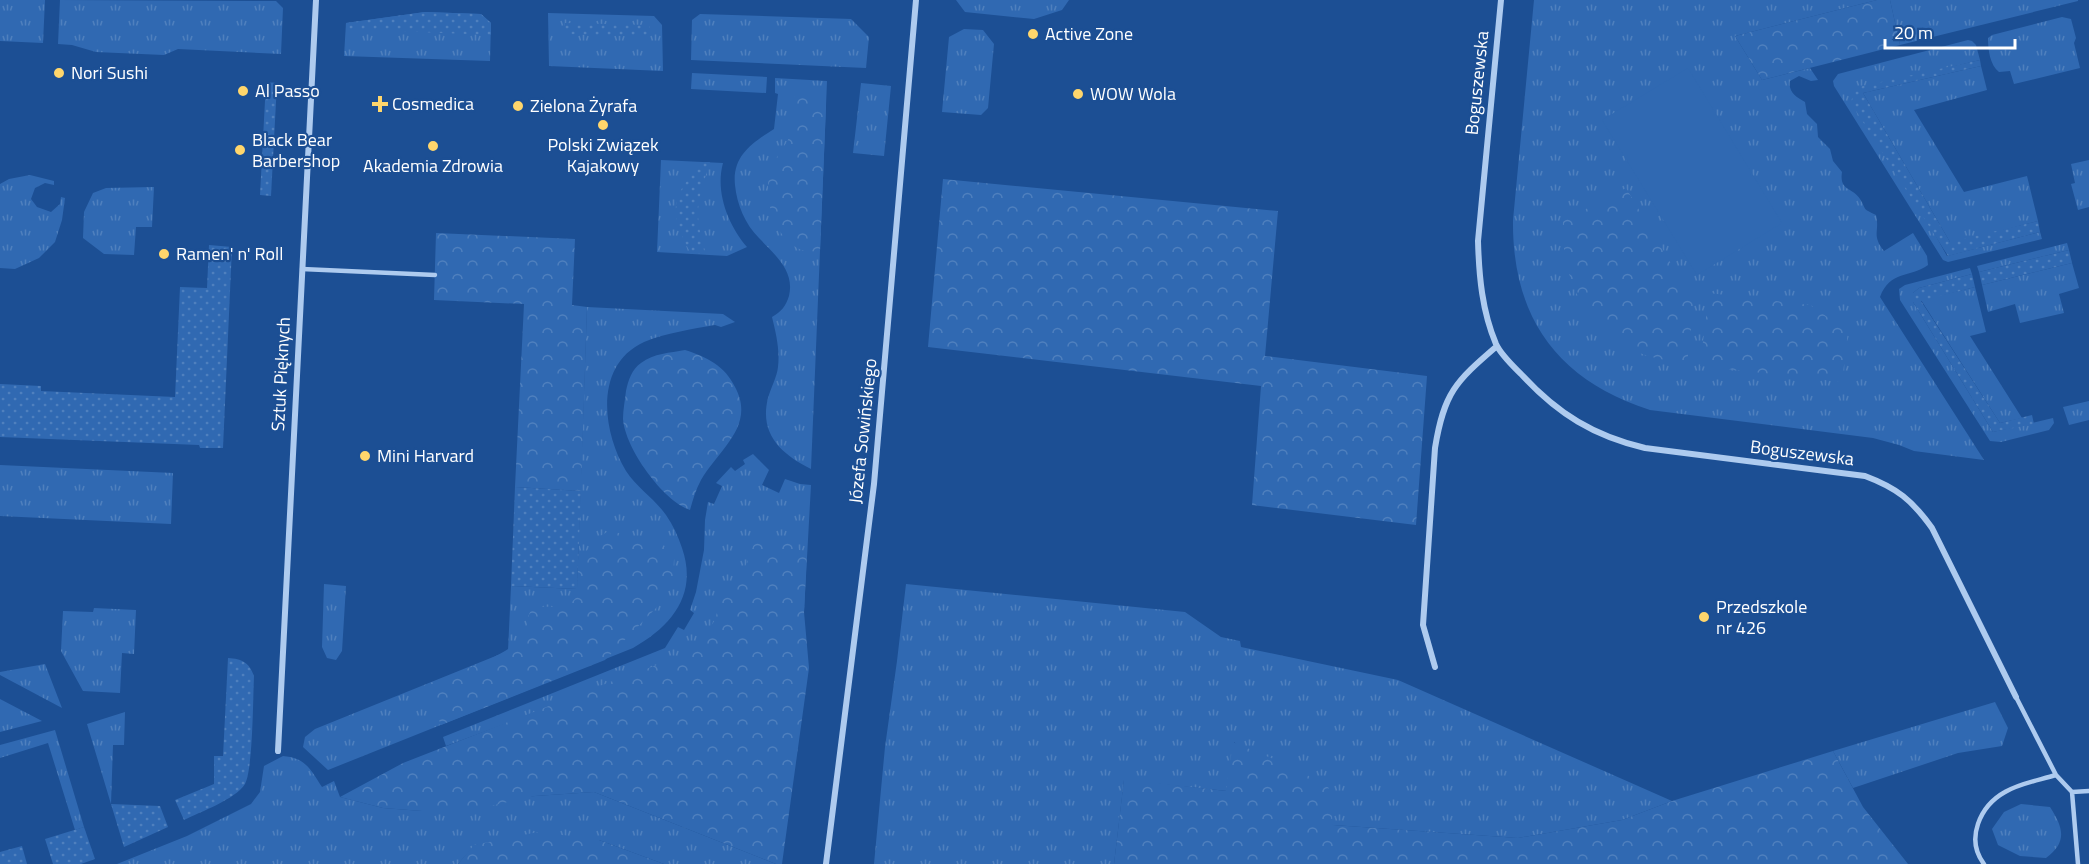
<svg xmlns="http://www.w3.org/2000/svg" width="2089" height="864" viewBox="0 0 2089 864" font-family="'Titillium Web',sans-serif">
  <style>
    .grass { fill: url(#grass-tufts) }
    .forest { fill: url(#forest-crowns) }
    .garden { fill: url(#garden-dots) }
    .pitch { fill: #3069b2 }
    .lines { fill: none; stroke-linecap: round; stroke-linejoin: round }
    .service { stroke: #aecbef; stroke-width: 4.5 }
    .minor { stroke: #aecbef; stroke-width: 6 }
    .poi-dot { fill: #ffd66c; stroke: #1c4f94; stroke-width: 2 }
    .labels { text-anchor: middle; stroke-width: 4.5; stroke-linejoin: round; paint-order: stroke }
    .poi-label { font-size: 18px; fill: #fff; stroke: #1c4f94; text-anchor: start }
    .street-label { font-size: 18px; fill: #fff; stroke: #1c4f94 }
  </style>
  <defs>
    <pattern id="grass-tufts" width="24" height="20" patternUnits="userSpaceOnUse" patternTransform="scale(1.5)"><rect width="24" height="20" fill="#3069b2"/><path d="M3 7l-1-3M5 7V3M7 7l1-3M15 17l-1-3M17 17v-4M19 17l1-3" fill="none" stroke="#4f80be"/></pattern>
    <pattern id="forest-crowns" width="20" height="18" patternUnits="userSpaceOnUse" patternTransform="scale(1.5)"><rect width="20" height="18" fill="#3069b2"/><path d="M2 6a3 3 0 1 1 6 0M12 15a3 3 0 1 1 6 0" fill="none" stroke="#4f80be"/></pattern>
    <pattern id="garden-dots" width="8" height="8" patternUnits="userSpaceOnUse" patternTransform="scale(1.5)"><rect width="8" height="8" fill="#3069b2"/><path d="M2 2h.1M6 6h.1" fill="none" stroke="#4f80be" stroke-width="1.8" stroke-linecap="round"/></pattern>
  </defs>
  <rect width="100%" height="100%" fill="#1c4f94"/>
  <!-- grass -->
  <path class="grass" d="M0,0H45L43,43L0,41Z
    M60,0L276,1L283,8L281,54L178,49L164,55L96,52L72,45L58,44Z
    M956,0H1069L1062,10L1034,19L965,12Z
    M1534,0H1877L1735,36L1762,80L1810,68L1818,80L1811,81L1799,76L1790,81C1788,92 1796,97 1805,102L1807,114L1817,124L1818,137L1830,149L1833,161L1842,172C1839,191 1852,187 1860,199C1867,210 1861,208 1876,215C1880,232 1871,235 1884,251L1913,233L1927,256L1928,265C1910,278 1890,270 1880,297L1984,460L1914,451L1899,445L1873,438L1650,410C1557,380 1512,317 1513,220Z
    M1890,0H2078V1L1900,45Z
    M425,12L481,14L491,23L490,61L344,56L346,23Z
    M548,13L654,16L662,25L663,71L549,66Z
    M700,14L851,19L869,37L866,68L691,60L692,20Z
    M2062,17L2071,19L2076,38L2074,43L2080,68L2014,84L2010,71L1999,72C1990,65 1988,50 1988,38L1992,35Z
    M964,29L983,30L994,44L988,108L981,115L942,112L949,37Z
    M1968,40L1972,41L1976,45L1980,60L1854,90L1947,256L2040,232L2042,239L1948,262L1943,260L1834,86L1833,81L1838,74Z
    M1981,66L1987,90L1914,110L1964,192L2027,176L2038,221L1953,243L1950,242L1863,93Z
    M692,73L767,77L766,93L691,89Z
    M775,78L827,81L811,469C781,454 759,434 768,398C771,387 777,377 778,367C780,350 776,333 772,317C781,312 786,306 789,296C795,271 775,255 759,238C745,224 737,205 735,185C732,156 752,143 774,129L778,94L775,93Z
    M861,83L891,86L884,156L853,153Z
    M661,160L723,163C715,192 728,225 747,247L727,256L657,252Z
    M2089,160V207L2078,210L2071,184L2075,183L2071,164Z
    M30,175L54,181V185L45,183L35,188L31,199L37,207L51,212L60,204L61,197L65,198L62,220L55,242L39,258L15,269L0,268V184L9,179Z
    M154,187L152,227H136L134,255L104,254L83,238L84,212L93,193L106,188Z
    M2067,243L2069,250L1979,272L1977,266Z
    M2072,263L2079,288L2059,294L2064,313L2020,323L2015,304L1988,312L1982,285Z
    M1970,268L1972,274L1919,288L1913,293V302L1993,432L2053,418L2054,423L2049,430L2001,442L1990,441L1900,300L1899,289L1905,285Z
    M1975,287L1986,332L1970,336L2022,418L2000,423L1921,300Z
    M587,307L723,314L735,322L721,327L715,325C692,329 666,333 644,342C594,365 602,431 626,471C637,488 654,498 666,515C673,525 678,536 682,548C698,594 672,626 633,648L328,770L303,747L305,737L315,729L508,651L511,586L577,589Z
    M2089,401V420L2069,425L2063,407Z
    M753,454L769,470L762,485L779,493L785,479L800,484L811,485L804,612L446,746L443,737L665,648L678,627L684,630L694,613L690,610L696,592L704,550L705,520L708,502L714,504L722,486L716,483L731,467L735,471L745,464L743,460Z
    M0,465L173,473L171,524L0,516Z
    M324,584L346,586L342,651L336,660L327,658L322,647Z
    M906,584L1185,612L1221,637L1240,641L1241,647L1398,680L1672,801L1622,820L1518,838L1333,825L1234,742L1227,791L1124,780L1114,864H874L885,747L897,661Z
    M94,608L136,610L134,654L122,653L120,693L83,691L61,651L63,611L93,612Z
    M45,664L62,708L0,675V672Z
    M0,699L42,721L0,732Z
    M1995,702L2008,728L2002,746L1958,753L1853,788L1833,751Z
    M125,712L124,745H113L111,804L87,724Z
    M55,730L84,827L75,830L48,743L0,758V745Z
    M283,756C306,758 310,769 322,787L334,781L340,797L383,808L422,811L535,796L594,792L776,864H664L599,840L475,845L458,864H117L187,836L251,804L260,792L264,766Z
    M2021,804L2050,807C2063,827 2068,842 2046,858L2020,856L1998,845L1992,829L2004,812Z"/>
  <!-- forest -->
  <path class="forest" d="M1877,0H1890L1900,45L1762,80L1735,36Z
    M794,94H803L826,106L820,251C815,251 807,252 802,250C773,239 762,195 771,168C777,154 790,142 793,127C796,117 794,104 794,94Z
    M943,179L1278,211L1265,356L1427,376L1416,525L1252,505L1261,386L928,347Z
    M1626,188L1694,302L1687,364C1666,360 1643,357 1625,346C1579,318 1561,272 1563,221Z
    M436,233L575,239L572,305L587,307L581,491L515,487L524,304L434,300Z
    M1709,293L1810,305L1848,331L1842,382L1700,366Z
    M685,350C707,357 725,366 735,387C756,426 719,449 701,480C696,489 693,499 690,510C663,501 625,448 623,419C623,410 625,400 626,391C628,381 632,369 641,363C654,353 670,353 685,350Z
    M607,532L619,533L635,541H655L663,544L674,559L673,578L656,608L605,660L441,725L425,685C454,673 499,660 521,639C531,629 523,615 535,607C550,606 569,610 577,596L578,562L597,538Z
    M762,538C776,540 782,538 796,542L799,550L807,551L804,612L809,668L782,864H776L594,792L535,796L468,811H422L383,808L340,797L403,763L610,682L693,652L715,620L723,589L741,577L755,541Z
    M1233,742L1297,769L1329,788L1333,825L1518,838L1622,820L1672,801L1833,751L1863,807L1908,864H1114L1124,779L1226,791Z
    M538,832L599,840L664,864H458L474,845Z"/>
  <!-- garden -->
  <path class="garden" d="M425,12L481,14L491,23V35L346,29V23Z
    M565,23L650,25V37L565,34Z
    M1980,60L1981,66L1863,93L1950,242L2038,221L2040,232L1948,256L1851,103L1854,89L1863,86Z
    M266,82L277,83L271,196L260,195Z
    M705,162H710C697,203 693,212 706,254H691C668,212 670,194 705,162Z
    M209,245L232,247L223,448H200L199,445L0,437V384L41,386V391L175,397L180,287L207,288Z
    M2069,250L2072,263L1982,285L1979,272Z
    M1972,274L1975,287L1921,301L2000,423L2032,415L2034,424L1993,432L1913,302V293L1919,288Z
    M515,487L581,491L577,589L511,586Z
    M228,658C242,659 249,662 254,676C253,698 253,769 245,784C236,799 200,812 184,820L175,800L214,784V756H223Z
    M111,804L160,806L168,827L124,847Z
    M84,827L95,859L81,864H53L45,839Z
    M22,846L27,864H0V852Z"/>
  <!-- pitch -->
  <path class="pitch" d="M1688,68L1782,223L1697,275L1602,120Z"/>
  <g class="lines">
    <!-- service -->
    <path class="service" d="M302,269L435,275
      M2016,697L2056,775L2072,792L2078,864
      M2072,792L2089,791
      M1984,864C1965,839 1980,806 2005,792C2020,783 2040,780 2056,775"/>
    <!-- minor -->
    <path class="minor" d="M1501,0L1478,241C1479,276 1482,311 1496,344C1501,355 1513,366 1522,375C1558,414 1594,436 1645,448L1865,476C1897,488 1912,500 1932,528L2016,697
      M1435,667L1423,625L1435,448C1444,393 1455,382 1497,346
      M278,751L316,0
      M826,864L874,484L916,0"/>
  </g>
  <!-- markers -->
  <g class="poi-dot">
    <circle cx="1033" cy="34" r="6"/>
    <circle cx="59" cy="73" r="6"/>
    <circle cx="243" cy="91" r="6"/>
    <circle cx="1078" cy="94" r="6"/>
    <path d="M377 95h6v6h6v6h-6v6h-6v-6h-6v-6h6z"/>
    <circle cx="518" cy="106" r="6"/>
    <circle cx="603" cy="125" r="6"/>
    <circle cx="433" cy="146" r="6"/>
    <circle cx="240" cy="150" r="6"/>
    <circle cx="164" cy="254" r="6"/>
    <circle cx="365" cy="456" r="6"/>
    <circle cx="1704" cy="617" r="6"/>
  </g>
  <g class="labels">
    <!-- poi labels -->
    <g class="poi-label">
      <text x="1045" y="40">Active Zone</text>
      <text x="71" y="79">Nori Sushi</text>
      <text x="255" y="97">Al Passo</text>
      <text x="1090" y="100">WOW Wola</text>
      <text x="392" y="110">Cosmedica</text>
      <text x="530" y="112">Zielona Żyrafa</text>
      <text x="252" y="146">Black Bear<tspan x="252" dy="21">Barbershop</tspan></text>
      <text x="603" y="151" text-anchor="middle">Polski Związek<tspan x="603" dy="21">Kajakowy</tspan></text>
      <text x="433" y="172" text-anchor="middle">Akademia Zdrowia</text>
      <text x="176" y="260">Ramen' n' Roll</text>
      <text x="377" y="462">Mini Harvard</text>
      <text x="1716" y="613">Przedszkole<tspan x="1716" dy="21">nr 426</tspan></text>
    </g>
    <!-- street labels -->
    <g class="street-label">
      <text transform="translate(1477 83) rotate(-84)" y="6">Boguszewska</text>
      <text transform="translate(281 374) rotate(-87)" y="6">Sztuk Pięknych</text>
      <text transform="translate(863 431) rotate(-84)" y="6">Józefa Sowińskiego</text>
      <text transform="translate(1802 453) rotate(7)" y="6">Boguszewska</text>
    </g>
  </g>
  <!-- scale -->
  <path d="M1885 39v9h130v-9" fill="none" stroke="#ffffff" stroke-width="3"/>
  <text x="1894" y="39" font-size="18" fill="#ffffff" stroke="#1c4f94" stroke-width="4.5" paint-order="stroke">20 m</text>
</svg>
